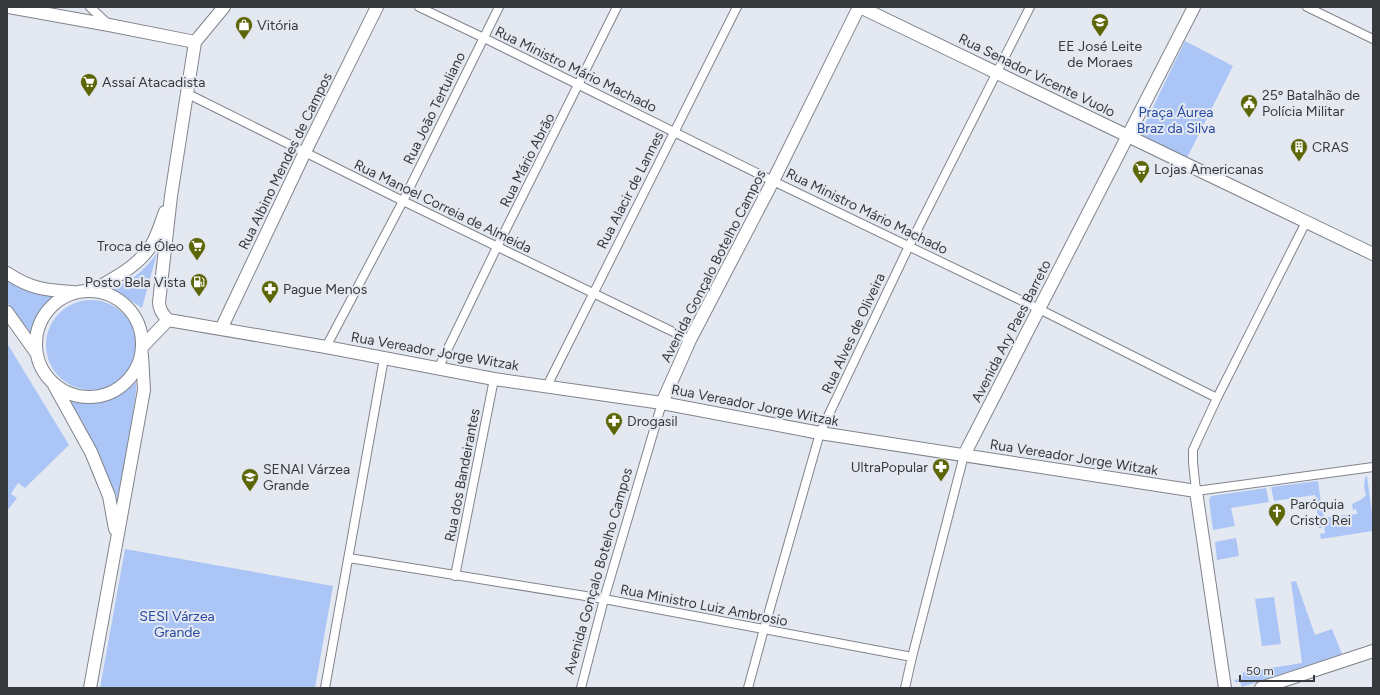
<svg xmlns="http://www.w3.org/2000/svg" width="1380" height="695" viewBox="0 0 1380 695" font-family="Figtree,sans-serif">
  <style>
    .green { fill: #acc5f7 }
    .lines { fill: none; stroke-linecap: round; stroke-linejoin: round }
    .street-casing { stroke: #80848c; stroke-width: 10 }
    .secondary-casing { stroke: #80848c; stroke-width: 14 }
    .street { stroke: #fff; stroke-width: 8 }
    .secondary { stroke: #fff; stroke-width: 12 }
    .labels { text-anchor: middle; stroke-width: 4; stroke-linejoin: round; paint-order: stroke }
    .poi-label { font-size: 14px; fill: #37393c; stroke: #e4e8f1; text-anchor: start }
    .street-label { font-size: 14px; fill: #37393c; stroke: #e4e8f1 }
    .park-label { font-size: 14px; fill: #274ba3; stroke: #e4e8f1 }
  </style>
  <rect width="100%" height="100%" fill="#e4e8f1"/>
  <!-- green -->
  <path class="green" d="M1185,41L1233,66L1185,162L1138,138Z
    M157,253L142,308L113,289C134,278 142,273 157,253Z
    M7,279L48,296L60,297C44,308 35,320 32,340L7,302Z
    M46 345a45 45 0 1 1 90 0a45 45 0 1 1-90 0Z
    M7,343L69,445L25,488L18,483L11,494L17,498L7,511Z
    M136,382V391L120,510L116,494L66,398C97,408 113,403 136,382Z
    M1367,476L1373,520V531L1321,539L1320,534L1325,533L1324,525L1328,517L1357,514L1356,509H1354L1353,512L1352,504L1362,499L1366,495L1364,487L1365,478Z
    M1318,481L1322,509L1324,514L1321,524L1322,528H1319L1315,495L1274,501L1271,487Z
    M1266,488L1269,502L1231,508L1235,526L1213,530L1209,500L1211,496Z
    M1236,538L1239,556L1217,560L1215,542Z
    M125,549L333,586L315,688H100Z
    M1296,581L1315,635L1332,629L1342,654L1242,687L1240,682H1235L1234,680L1242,679L1243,672L1302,663L1291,582Z
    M1274,597L1281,644L1262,646L1255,599Z"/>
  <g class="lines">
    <defs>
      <path id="street" d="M90,7L108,24
        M419,7L484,38L773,181L1039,309L1217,398
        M1307,7L1373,39
        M186,93L403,201L690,340
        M1306,222L1217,398L1197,441L1193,450V462L1196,491L1373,467
        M326,347L403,201L499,7
        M439,367L497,247L617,7
        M547,386L737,7
        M349,558L604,599L912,657
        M455,576L494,379
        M325,688L384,358
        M581,688L604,599L662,403
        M748,688L764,629L820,433L909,246L1030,7
        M905,688L912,657L964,455"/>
      <path id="secondary" d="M9,7L109,25L195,42
        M860,7L1373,254
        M7,273C31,289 45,290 73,292
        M92,291C114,278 139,266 152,244C158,234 161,222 165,212
        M36 344a53 53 0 1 1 106 0a53 53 0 1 1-106 0Z
        M7,312L37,354
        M168,320L326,347L494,379L662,403L820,433L1196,491L1225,688
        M168,320C163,315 159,310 159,302L171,196L195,42L224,7
        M221,329L305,152L377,7
        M143,346L168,320
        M54,385L91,452L109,496L115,529
        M662,403L690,340L773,181L859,7
        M964,455L1194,7
        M90,688L144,390L142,355
        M1261,688L1373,651"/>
    </defs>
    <!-- street casing -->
    <use href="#street" class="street-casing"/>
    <!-- secondary casing -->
    <use href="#secondary" class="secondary-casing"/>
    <!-- street -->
    <use href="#street" class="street"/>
    <!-- secondary -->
    <use href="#secondary" class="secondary"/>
  </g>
  <!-- icons -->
  <defs>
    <symbol id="school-pin" viewBox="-11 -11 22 30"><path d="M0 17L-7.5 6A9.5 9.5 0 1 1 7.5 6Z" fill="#5c6606" stroke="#e4e8f1"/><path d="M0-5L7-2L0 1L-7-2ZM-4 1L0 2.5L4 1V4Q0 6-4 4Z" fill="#fff"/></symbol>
    <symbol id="shop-pin" viewBox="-11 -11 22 30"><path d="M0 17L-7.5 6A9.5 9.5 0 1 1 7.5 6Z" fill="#5c6606" stroke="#e4e8f1"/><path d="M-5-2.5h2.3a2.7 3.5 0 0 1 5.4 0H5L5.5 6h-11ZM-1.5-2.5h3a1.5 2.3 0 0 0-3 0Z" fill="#fff"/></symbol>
    <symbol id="supermarket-pin" viewBox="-11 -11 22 30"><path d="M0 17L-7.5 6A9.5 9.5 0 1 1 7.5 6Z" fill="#5c6606" stroke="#e4e8f1"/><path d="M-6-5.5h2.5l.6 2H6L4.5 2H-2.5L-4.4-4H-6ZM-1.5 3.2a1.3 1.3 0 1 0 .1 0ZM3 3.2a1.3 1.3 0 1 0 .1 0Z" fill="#fff"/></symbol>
    <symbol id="civic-pin" viewBox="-11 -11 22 30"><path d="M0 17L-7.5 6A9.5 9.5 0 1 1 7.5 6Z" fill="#5c6606" stroke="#e4e8f1"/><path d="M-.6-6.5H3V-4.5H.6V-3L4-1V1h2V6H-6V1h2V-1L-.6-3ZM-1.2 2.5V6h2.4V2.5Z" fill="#fff"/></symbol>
    <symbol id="building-pin" viewBox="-11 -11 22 30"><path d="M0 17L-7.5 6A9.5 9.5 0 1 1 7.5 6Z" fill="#5c6606" stroke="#e4e8f1"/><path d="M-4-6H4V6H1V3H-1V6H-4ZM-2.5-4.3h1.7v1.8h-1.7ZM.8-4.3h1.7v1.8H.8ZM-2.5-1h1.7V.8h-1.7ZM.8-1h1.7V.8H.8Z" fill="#fff"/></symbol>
    <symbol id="fuel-pin" viewBox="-11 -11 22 30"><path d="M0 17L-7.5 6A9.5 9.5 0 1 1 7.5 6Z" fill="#5c6606" stroke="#e4e8f1"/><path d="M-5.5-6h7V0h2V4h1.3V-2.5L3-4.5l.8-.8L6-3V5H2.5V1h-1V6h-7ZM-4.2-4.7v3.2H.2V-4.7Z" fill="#fff"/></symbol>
    <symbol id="pharmacy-pin" viewBox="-11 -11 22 30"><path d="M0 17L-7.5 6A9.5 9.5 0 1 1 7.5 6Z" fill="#5c6606" stroke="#e4e8f1"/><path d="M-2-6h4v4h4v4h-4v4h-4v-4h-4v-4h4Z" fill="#fff"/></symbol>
    <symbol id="university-pin" viewBox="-11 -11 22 30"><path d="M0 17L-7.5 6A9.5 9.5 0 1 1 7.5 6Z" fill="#5c6606" stroke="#e4e8f1"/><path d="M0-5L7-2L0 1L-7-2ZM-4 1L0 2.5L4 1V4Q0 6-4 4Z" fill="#fff"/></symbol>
    <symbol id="church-pin" viewBox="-11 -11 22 30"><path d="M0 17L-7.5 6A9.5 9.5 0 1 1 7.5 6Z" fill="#5c6606" stroke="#e4e8f1"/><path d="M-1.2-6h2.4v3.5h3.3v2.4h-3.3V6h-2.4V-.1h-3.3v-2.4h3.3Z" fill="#fff"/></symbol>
  </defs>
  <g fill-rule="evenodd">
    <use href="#school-pin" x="1090" y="12" width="20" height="27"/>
    <use href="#shop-pin" x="234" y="15" width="20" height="27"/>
    <use href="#supermarket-pin" x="79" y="72" width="20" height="27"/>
    <use href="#civic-pin" x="1239" y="93" width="20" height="27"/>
    <use href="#building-pin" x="1289" y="137" width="20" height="27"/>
    <use href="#supermarket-pin" x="1131" y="159" width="20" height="27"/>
    <use href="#supermarket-pin" x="187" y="236" width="20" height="27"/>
    <use href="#fuel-pin" x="189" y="272" width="20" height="27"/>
    <use href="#pharmacy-pin" x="260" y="279" width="20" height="27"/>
    <use href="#pharmacy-pin" x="604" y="411" width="20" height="27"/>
    <use href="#pharmacy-pin" x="931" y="457" width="20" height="27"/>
    <use href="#university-pin" x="240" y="467" width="20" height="27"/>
    <use href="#church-pin" x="1267" y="502" width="20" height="27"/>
  </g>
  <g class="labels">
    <!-- poi labels -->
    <g class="poi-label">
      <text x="257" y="30">Vitória</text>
      <text x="1100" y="51" text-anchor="middle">EE José Leite<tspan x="1100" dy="16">de Moraes</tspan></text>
      <text x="102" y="87">Assaí Atacadista</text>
      <text x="1262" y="100">25º Batalhão de<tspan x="1262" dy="16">Polícia Militar</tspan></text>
      <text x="1312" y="152">CRAS</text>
      <text x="1154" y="174">Lojas Americanas</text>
      <text x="184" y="251" text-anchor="end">Troca de Óleo</text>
      <text x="186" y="287" text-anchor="end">Posto Bela Vista</text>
      <text x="283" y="294">Pague Menos</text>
      <text x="627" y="426">Drogasil</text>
      <text x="928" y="472" text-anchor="end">UltraPopular</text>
      <text x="263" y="474">SENAI Várzea<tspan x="263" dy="16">Grande</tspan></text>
      <text x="1290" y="509">Paróquia<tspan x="1290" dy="16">Cristo Rei</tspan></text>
    </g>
    <!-- street labels -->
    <g class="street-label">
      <text transform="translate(576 69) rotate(26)" y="5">Rua Ministro Mário Machado</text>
      <text transform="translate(1037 75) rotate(26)" y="5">Rua Senador Vicente Vuolo</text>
      <text transform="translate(434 108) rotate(-64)" y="5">Rua João Tertuliano</text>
      <text transform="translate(527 160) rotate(-63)" y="5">Rua Mário Abrão</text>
      <text transform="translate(285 161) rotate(-64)" y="5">Rua Albino Mendes de Campos</text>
      <text transform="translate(630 190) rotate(-63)" y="5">Rua Alacir de Lannes</text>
      <text transform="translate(443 206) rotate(26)" y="5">Rua Manoel Correia de Almeida</text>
      <text transform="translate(867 211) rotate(26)" y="5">Rua Ministro Mário Machado</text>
      <text transform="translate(713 266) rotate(-63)" y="5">Avenida Gonçalo Botelho Campos</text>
      <text transform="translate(1011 331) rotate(-63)" y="5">Avenida Ary Paes Barreto</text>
      <text transform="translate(853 333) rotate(-65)" y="5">Rua Alves de Oliveira</text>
      <text transform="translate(435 351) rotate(10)" y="5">Rua Vereador Jorge Witzak</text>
      <text transform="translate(755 405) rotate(11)" y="5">Rua Vereador Jorge Witzak</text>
      <text transform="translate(1074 457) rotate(9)" y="5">Rua Vereador Jorge Witzak</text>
      <text transform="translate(462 475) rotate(-79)" y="5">Rua dos Bandeirantes</text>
      <text transform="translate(598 571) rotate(-74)" y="5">Avenida Gonçalo Botelho Campos</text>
      <text transform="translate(704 605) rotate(11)" y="5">Rua Ministro Luiz Ambrosio</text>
    </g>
    <!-- park labels -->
    <g class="park-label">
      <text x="1176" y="117">Praça Áurea<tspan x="1176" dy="16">Braz da Silva</tspan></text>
      <text x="177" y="621">SESI Várzea<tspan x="177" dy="16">Grande</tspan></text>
    </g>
  </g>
  <!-- border -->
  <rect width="1380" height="695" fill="none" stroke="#37393c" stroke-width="16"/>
  <!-- scale -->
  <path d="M1240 675v6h74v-6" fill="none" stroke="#37393c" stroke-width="2"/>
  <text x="1246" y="675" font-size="12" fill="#37393c" stroke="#e4e8f1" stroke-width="3" paint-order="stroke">50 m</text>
</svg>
